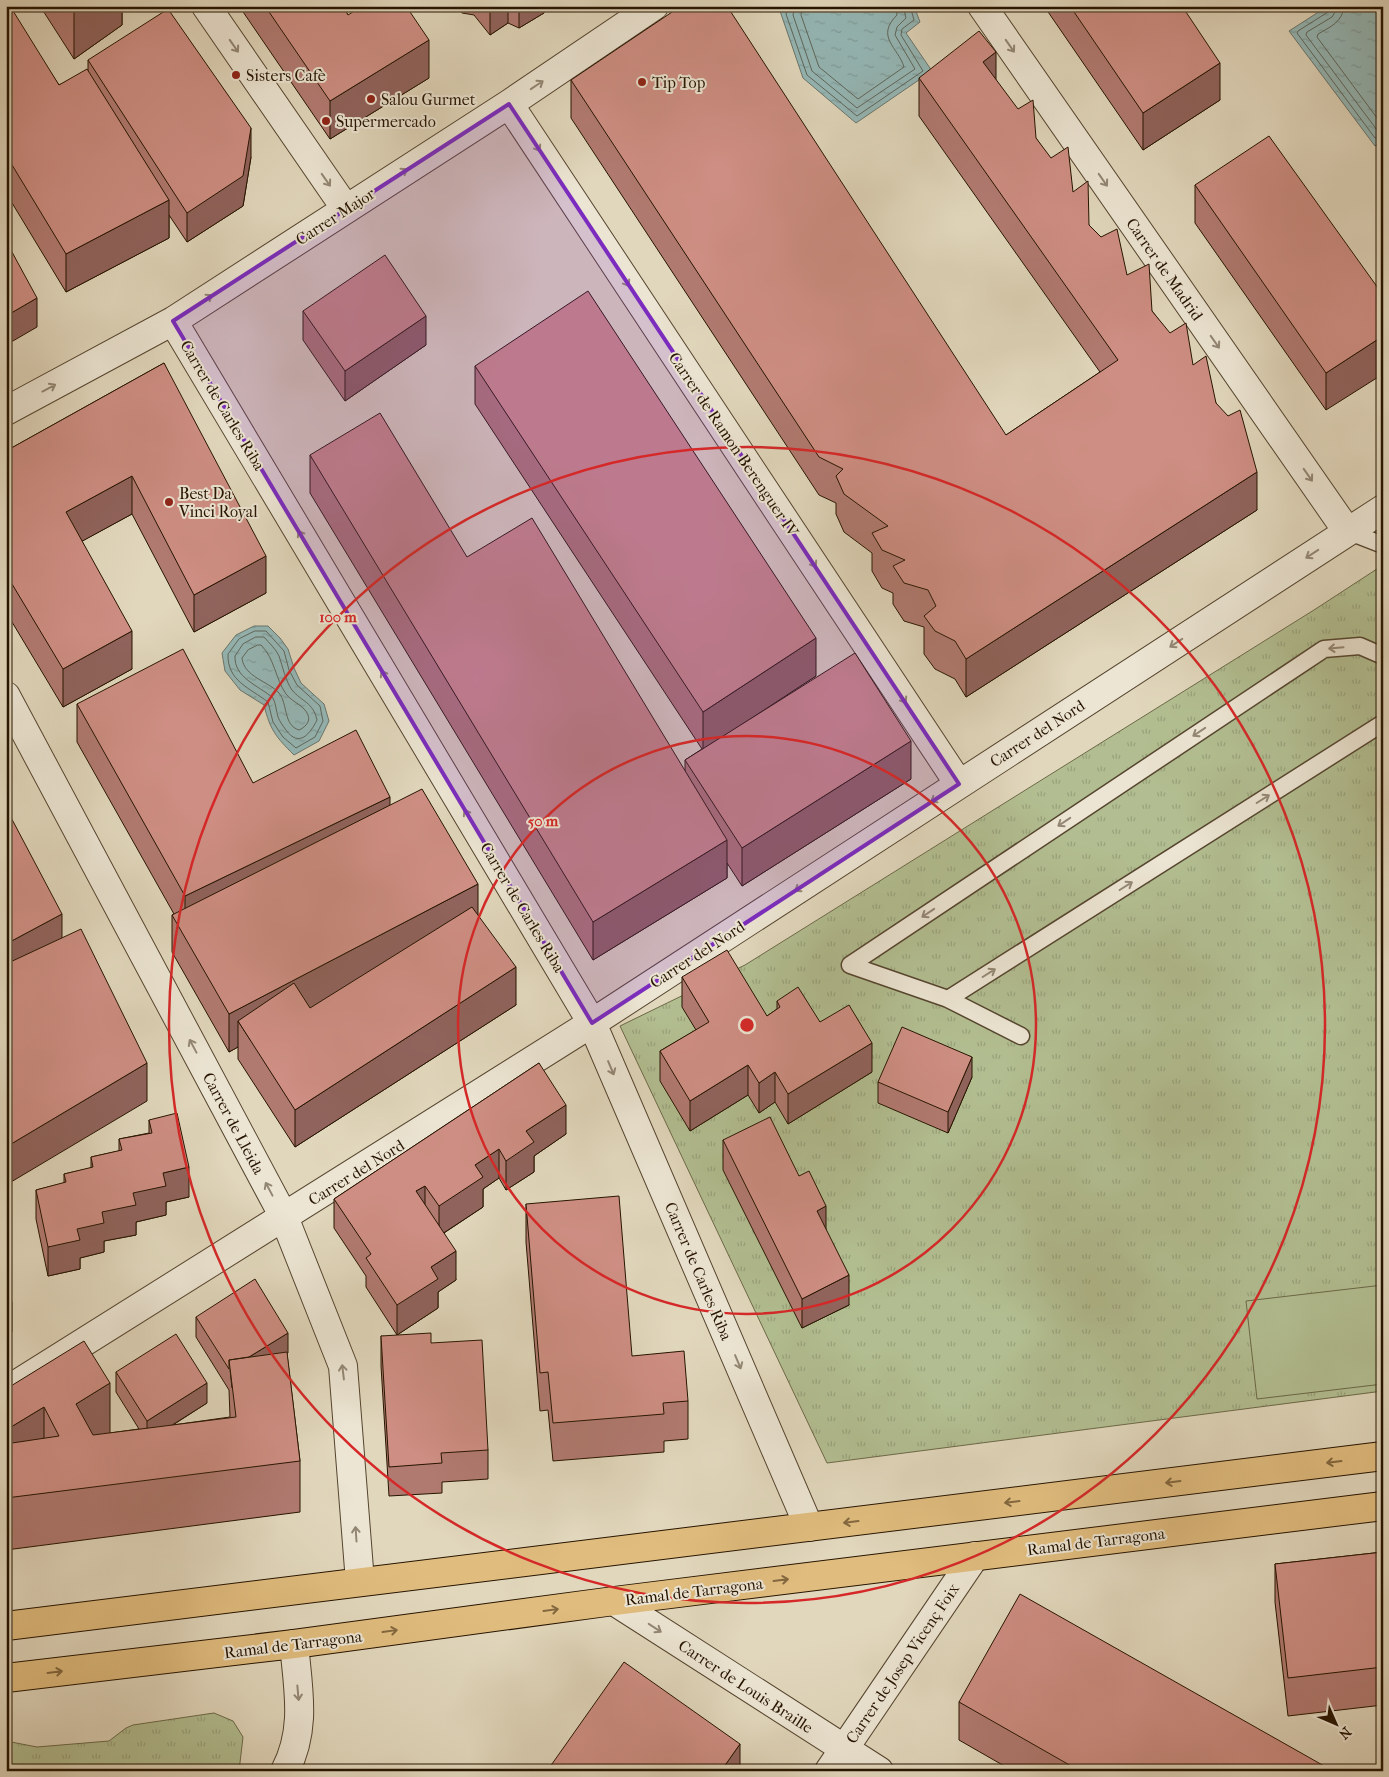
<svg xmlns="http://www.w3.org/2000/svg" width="1389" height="1777" viewBox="0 0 1389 1777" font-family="'IM FELL French Canon',serif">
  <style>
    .park { fill: url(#park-tufts); stroke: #6c6948 }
    .pitch { fill: #b2be91; stroke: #6c6948 }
    .water { fill: url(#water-ripples); stroke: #69766e }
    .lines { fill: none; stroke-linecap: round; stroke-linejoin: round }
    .shore { stroke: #5e665c; stroke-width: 1 }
    .lane-casing { stroke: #55452f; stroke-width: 19 }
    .street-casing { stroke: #55452f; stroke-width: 30 }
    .primary-casing { stroke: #261400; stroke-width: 30 }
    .lane { stroke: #ece5d3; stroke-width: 16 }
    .street { stroke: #ece5d3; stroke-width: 28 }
    .primary { stroke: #e0bc7e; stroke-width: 28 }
    .wall { fill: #b17a71; stroke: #261400 }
    .shaded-wall { fill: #90635c; stroke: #261400 }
    .building { fill: #ce8e83; stroke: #261400 }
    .oneway { stroke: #938774 }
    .oneway2 { stroke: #83683f }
    .marked { fill: #7b2cbf; fill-opacity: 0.2; stroke: #7b2cbf; stroke-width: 4; stroke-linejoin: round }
    .ring { fill: none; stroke: #d62828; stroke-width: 2.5 }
    .poi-dot { fill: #8f2418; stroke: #ece5d3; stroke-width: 2 }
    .labels { text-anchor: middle; stroke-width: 4; stroke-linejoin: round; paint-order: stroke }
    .poi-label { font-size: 16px; fill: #261400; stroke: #ece5d3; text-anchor: start }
    .street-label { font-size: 16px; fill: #261400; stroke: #ece5d3 }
    .centre { fill: #d62828; stroke: #ece5d3; stroke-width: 2.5 }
    .ring-label { font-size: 15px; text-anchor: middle; font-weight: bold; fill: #d62828; stroke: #ece5d3; stroke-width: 4; stroke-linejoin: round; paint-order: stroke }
  </style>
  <defs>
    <pattern id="park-tufts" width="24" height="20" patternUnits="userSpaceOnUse" patternTransform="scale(1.25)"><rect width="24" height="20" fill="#b2be91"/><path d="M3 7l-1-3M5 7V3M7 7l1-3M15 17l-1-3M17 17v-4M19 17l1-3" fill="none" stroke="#99a27b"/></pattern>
    <pattern id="water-ripples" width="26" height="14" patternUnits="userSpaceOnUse" patternTransform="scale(1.25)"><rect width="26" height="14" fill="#95b8b7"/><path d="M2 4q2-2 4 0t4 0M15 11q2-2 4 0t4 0" fill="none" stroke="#809d9c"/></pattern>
  </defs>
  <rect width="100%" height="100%" fill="#e1d7bc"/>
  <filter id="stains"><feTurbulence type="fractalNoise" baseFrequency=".004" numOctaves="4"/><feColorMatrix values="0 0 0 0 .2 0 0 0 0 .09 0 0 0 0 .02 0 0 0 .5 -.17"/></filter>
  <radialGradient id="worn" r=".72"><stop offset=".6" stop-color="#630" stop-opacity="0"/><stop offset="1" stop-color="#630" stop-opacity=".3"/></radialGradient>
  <!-- park -->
  <path class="park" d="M1383,565V1391L827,1463L620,1026L745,965L1314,610Z
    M214,1713L233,1721L243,1737L239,1771H6V1741L37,1747L109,1741L126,1728L133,1725Z"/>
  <!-- pitch -->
  <path class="pitch" d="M1383,1285V1384L1257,1399L1246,1301Z"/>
  <!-- water -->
  <path class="water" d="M787,6H914L920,22L906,33L932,71L856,123L803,78L780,11Z
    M1328,6H1379L1383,11V141L1375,146L1289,31Z
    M254,626H268L280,638L288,649L294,668L301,683L324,704L329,721L319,741L294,755C276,737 270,730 264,705L240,690L225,671L222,653L236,635Z"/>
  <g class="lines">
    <!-- shore -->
    <path class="shore" d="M789,6L786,14L807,75L857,116L923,71L901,35L902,29L914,20L910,6
      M795,6L793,15L812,71L857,108L915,69L895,35L897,27L906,18L903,6
      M802,6L801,15L819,67L858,99L904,67C898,47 875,37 897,15L896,6
      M1330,6L1328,12L1298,31L1297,33L1375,138L1383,137
      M1336,6L1335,12L1332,17L1307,32L1306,35L1377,130L1383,131
      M1344,6C1343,22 1330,27 1318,34L1317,37L1380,122L1383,123
      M255,631H266L284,651L289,670L297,685L320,706L323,721L315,737L296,748L283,737L273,722L268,702C250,688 227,681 228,654L239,639Z
      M256,637H264C269,643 276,649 279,656C283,667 285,680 292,690C302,702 313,702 317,720C310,734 299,748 286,730C283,726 280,722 278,717C276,710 276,704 273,698C258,685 234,678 235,656L243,644Z
      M258,645H261C275,659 275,678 286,694C292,702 305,706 308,715C311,722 304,728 299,730C283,725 288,704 279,693C268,681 244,677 242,658L248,650Z"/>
    <defs>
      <path id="lane" d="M1347,531L1383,545
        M948,999L1383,723
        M1021,1036L948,999L850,965L1324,649L1360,646L1383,656"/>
      <path id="street" d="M206,6L346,209
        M982,6L1347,531
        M509,104L959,784
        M173,321L592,1023L809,1527
        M6,411L173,321L509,104L654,6
        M6,696L284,1217L343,1366L360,1582
        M6,1391L592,1023L1383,509
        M614,1601L879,1771
        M285,1771C307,1729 298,1689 294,1644
        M829,1771L975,1556"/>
      <path id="primary" d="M6,1626L1383,1456
        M6,1678L294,1644L614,1601L1383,1506"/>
    </defs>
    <!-- lane casing -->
    <use href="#lane" class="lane-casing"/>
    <!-- street casing -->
    <use href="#street" class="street-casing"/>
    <!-- primary casing -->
    <use href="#primary" class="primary-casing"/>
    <!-- lane -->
    <use href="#lane" class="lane"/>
    <!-- street -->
    <use href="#street" class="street"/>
    <!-- primary -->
    <use href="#primary" class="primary"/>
  </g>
  <!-- wall -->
  <path class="wall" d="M6,6L59,85L88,71V60L251,157L243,206L187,242L169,215V238L66,292L6,193Z
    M40,6H122V25L74,59Z
    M239,6H346L344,8L348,15L429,78L330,139Z
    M457,6H545L544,13L519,28L508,23L490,35L474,15L462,13Z
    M1044,6H1182L1220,100L1143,150Z
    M919,78L996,80L1073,192L1089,225L1127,275L1152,311L1193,365L1216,403L1257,510L966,697L955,679L935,669L924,654V627L904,621L893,604V593L882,588L872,571V553L844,532L836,514V503L819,495L571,118V80L1006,435L1100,372L919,116Z
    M1195,185L1383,295L1326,410L1195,223Z
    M303,311L426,345L345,401L303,340Z
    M164,363L266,593L194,632L132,514L82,541L132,669L63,707L6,612V451Z
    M475,366L816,676L773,704L911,779L742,886L727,863V878L593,960L310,493V455L467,557L685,771V760L702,749L475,404Z
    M77,704L253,783L390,805L478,915L516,1005L295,1147L238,1059V1047L229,1052L172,952V915L174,914L77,742Z
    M682,977L767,1016L777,1009V1001L820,1022L872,1072L788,1124L775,1102L759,1113L748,1095L690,1131L660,1081V1051L696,1030L682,1007Z
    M539,1063L566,1134L534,1156V1172L506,1190L499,1178L483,1189V1207L444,1233L456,1280L438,1292V1308L397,1335L366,1287V1276L334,1228V1199Z
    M972,1077L948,1133L878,1103V1082Z
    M149,1120L189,1197L166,1202V1215L136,1222V1235L104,1241V1252L80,1258V1269L48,1276L36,1219V1190L64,1183V1174L91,1168V1157L119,1151V1139L149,1133Z
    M723,1140L799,1176L849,1305L802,1328L723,1170Z
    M526,1204L632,1356L688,1401V1439L664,1441V1452L553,1461L548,1410L540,1411L526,1242Z
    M196,1317L288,1353L287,1354L300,1461V1512L6,1550V1389L110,1433L139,1429L116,1392V1372L207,1403L173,1425L230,1417L229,1390L196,1337Z
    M381,1336L431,1343L488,1450V1479L442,1482V1493L389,1496L381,1366Z
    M1383,1552V1705L1288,1716L1275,1602V1564Z
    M959,1702L1333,1771H1013L959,1740Z"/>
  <!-- shaded-wall -->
  <path class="shaded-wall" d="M76,6H122V25L74,59V8Z
    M490,6H508V23L490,35Z
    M519,6H545L544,13L519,28Z
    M429,40V78L330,139V101Z
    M996,52V90L983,62Z
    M1220,63V100L1143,150V113Z
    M251,128V157L243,206L187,242V213Z
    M169,200V238L66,292V254Z
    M37,298V327L6,345V316Z
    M426,316V345L345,401V371Z
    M1383,336V374L1326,410V373Z
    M1257,472V510L966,697V659Z
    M132,476V514L66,550V512Z
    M266,556V593L194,632V595Z
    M132,631V669L63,707V669Z
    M816,638V676L703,750V712Z
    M911,741V779L742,886V848Z
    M390,797V835L185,934V896Z
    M727,840V878L593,960V922Z
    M478,884V922L251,1041L238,1021V1047L229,1052V1014Z
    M62,914V952L6,982V944Z
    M516,967V1005L295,1147V1110Z
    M872,1043V1072L788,1124V1094Z
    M972,1057V1077L948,1133V1112Z
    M147,1063V1101L6,1185V1147Z
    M748,1065V1095L690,1131V1101Z
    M775,1072V1102L759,1113V1083Z
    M566,1105V1134L534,1156V1172L506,1190V1161L526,1131Z
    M499,1149V1178L483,1189V1207L439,1236V1206L475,1165Z
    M189,1167V1197L166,1202V1215L136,1222V1235L104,1241V1252L80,1258V1269L48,1276V1247L102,1212L133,1193L163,1173Z
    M425,1186V1215L416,1191Z
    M826,1206V1236L817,1211Z
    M456,1251V1280L438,1292V1308L397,1335V1305L431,1267Z
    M849,1275V1305L802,1328V1299Z
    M12,1302V1332L6,1335V1306Z
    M288,1333V1353L232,1388L230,1369Z
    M110,1383V1434L76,1456V1404Z
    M207,1383V1403L147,1441V1421Z
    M44,1407V1459L6,1481V1430Z
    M740,1744V1771H721Z"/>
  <!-- building -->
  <path class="building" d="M6,6H10L59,85L87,69L169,200L66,254L6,155Z
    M265,6H343L348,15L362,6H406L429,40L330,101Z
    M681,6H727L1006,435L1118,360L919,78L979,31L996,52L983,62L1018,109L1033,100L1036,138L1051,158L1068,147L1073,192L1088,181L1089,225L1101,237L1117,229L1127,275L1149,264L1152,311L1170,333L1186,323L1193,365L1206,356L1216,403L1228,416L1240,410L1257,472L966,659L955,641L935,631L924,616L936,606L928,590L904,583L893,566L905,560L882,550L872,533L888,526L844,494L836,476L843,469L819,457L571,80Z
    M1070,6H1182L1220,63L1143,113Z
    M168,9L251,128L243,176L187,213L88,60Z
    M1269,136L1383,295V336L1326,373L1195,185Z
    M6,241L37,298L6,316Z
    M385,255L426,316L345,371L303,311Z
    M588,291L816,638L703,712L475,366Z
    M164,363L266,556L194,595L132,476L66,512L132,631L63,669L6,574V451Z
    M380,413L467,557L532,518L727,840L593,922L310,455Z
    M183,649L253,783L356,730L390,797L185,896L77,704Z
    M855,653L911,741L742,848L685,760Z
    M422,789L478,884L229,1014L172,915Z
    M6,808L62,914L6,944Z
    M472,907L516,967L295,1110L238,1021L294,983L310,1008Z
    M81,929L147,1063L6,1147V964Z
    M727,950L767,1016L780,1007L777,1001L798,987L820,1022L849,1005L872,1043L788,1094L775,1072L759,1083L748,1065L690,1101L660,1051L709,1022L682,977Z
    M902,1027L972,1057L948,1112L878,1082Z
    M539,1063L566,1105L526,1131L534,1142L506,1161L499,1149L475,1165L483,1177L439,1206L425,1186L416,1191L456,1251L431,1267L438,1279L397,1305L366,1258L371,1254L334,1199Z
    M177,1113L189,1167L163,1173L166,1186L133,1193L136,1205L102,1212L104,1223L77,1229L80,1240L48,1247L36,1190L66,1182L64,1174L93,1167L91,1157L122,1150L119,1139L152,1133L149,1120Z
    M770,1117L799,1176L809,1171L826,1206L817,1211L849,1275L802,1299L723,1140Z
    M619,1196L632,1356L684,1351L688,1401L663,1403L664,1414L553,1423L548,1372L540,1373L526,1204Z
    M255,1279L288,1333L249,1357L229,1360V1369L196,1317Z
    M6,1293L12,1302L6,1306Z
    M431,1333V1343L482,1340L488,1450L441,1453L442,1463L389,1467L381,1336Z
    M176,1334L207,1383L147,1421L116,1372Z
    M84,1341L110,1383L76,1404L93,1435L236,1417L229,1360L287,1352L300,1461L6,1498V1432L12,1443L59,1436L44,1407L6,1430V1389Z
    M1383,1552V1667L1288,1678L1275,1564Z
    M1020,1594L1333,1771H1080L959,1702Z
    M624,1662L740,1744L721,1771H547Z"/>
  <!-- one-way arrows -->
  <defs><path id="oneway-shaft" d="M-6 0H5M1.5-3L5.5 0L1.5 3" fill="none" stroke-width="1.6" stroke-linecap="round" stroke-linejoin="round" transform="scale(1.25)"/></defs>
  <g class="oneway">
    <use href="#oneway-shaft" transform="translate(234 46) rotate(55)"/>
    <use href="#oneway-shaft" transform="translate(1010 46) rotate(55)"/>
    <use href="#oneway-shaft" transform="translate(537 85) rotate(-34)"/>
    <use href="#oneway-shaft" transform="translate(536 145) rotate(56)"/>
    <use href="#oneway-shaft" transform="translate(401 173) rotate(-33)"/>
    <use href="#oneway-shaft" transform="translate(326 180) rotate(55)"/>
    <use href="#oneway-shaft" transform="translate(1103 180) rotate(55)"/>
    <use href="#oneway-shaft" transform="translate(625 280) rotate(56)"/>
    <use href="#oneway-shaft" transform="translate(206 299) rotate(-33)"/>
    <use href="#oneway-shaft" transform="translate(1215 342) rotate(55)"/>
    <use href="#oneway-shaft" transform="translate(49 388) rotate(-28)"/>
    <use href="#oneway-shaft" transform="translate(1308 475) rotate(55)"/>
    <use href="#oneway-shaft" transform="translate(302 537) rotate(-121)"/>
    <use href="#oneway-shaft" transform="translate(1312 554) rotate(147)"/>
    <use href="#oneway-shaft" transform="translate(812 561) rotate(56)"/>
    <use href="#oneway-shaft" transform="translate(1176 643) rotate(147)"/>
    <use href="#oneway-shaft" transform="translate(1336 648) rotate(175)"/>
    <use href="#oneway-shaft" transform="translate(385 677) rotate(-121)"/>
    <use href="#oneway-shaft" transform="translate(902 697) rotate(56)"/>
    <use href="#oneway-shaft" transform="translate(1199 732) rotate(146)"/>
    <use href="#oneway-shaft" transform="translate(937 798) rotate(147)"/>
    <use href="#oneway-shaft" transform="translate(1263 799) rotate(-32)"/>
    <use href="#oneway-shaft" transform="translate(468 816) rotate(-121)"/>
    <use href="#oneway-shaft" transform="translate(1064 822) rotate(146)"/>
    <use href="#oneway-shaft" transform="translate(1126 886) rotate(-32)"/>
    <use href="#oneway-shaft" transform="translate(801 887) rotate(147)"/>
    <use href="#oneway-shaft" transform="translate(928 913) rotate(146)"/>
    <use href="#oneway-shaft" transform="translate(989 973) rotate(-32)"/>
    <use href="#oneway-shaft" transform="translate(193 1046) rotate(-118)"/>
    <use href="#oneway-shaft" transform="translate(611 1068) rotate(67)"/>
    <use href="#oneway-shaft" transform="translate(269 1189) rotate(-118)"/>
    <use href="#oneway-shaft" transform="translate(738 1362) rotate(67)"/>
    <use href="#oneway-shaft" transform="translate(343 1372) rotate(-97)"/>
    <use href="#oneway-shaft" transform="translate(356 1534) rotate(-94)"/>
    <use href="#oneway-shaft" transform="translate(655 1628) rotate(33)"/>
    <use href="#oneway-shaft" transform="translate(298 1693) rotate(85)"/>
  </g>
  <g class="oneway2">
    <use href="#oneway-shaft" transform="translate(1334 1462) rotate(173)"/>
    <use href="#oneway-shaft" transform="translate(1173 1482) rotate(173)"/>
    <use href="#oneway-shaft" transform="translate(1012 1502) rotate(173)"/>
    <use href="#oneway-shaft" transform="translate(851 1522) rotate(173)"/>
    <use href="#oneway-shaft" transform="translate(781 1580) rotate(-7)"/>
    <use href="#oneway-shaft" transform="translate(551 1610) rotate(-8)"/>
    <use href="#oneway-shaft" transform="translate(390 1631) rotate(-8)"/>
    <use href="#oneway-shaft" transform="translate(55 1672) rotate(-7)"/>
  </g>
  <!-- marked area -->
  <path class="marked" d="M509,104L959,784L592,1023L173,321Z"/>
  <!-- distance rings -->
  <g class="ring">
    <circle cx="747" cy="1025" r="289"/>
    <circle cx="747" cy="1025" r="578"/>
  </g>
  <!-- markers -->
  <g class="poi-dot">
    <circle cx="236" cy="75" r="5"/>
    <circle cx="642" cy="82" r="5"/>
    <circle cx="371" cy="99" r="5"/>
    <circle cx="326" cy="121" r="5"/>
    <circle cx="169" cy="502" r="5"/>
  </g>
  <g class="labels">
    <!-- poi labels -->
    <g class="poi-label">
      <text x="246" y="81">Sisters Cafè</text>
      <text x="652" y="88">Tip Top</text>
      <text x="381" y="105">Salou Gurmet</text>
      <text x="336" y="127">Supermercado</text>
      <text x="179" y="499">Best Da<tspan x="179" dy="18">Vinci Royal</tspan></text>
    </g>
    <!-- street labels -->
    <g class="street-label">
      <text transform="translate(335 216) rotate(-33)" y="6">Carrer Major</text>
      <text transform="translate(1165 269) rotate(55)" y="6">Carrer de Madrid</text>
      <text transform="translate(223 405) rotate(59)" y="6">Carrer de Carles Riba</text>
      <text transform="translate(734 444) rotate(56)" y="6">Carrer de Ramon Berenguer IV</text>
      <text transform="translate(1037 733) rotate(-33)" y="6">Carrer del Nord</text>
      <text transform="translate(523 907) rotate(59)" y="6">Carrer de Carles Riba</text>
      <text transform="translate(697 954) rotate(-33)" y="6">Carrer del Nord</text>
      <text transform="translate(234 1123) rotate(62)" y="6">Carrer de Lleida</text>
      <text transform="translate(356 1172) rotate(-32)" y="6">Carrer del Nord</text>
      <text transform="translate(699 1271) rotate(67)" y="6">Carrer de Carles Riba</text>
      <text transform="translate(1096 1541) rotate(-7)" y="6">Ramal de Tarragona</text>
      <text transform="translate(694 1591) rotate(-7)" y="6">Ramal de Tarragona</text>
      <text transform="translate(293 1644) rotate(-7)" y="6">Ramal de Tarragona</text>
      <text transform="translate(902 1663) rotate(-56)" y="6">Carrer de Josep Vicenç Foix</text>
      <text transform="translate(746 1686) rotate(33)" y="6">Carrer de Louis Braille</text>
    </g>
  </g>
  <circle cx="747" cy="1025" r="8" class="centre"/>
  <g class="ring-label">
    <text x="338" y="622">100 m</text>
    <text x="543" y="826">50 m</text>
  </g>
  <!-- margin -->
  <rect width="1389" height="1777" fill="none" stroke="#e1d7bc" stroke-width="25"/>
  <rect x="8" y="8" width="1374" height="1762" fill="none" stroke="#261400" stroke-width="2.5"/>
  <rect x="12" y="12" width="1364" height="1752" fill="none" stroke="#261400"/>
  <!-- north arrow -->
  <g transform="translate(1336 1724) rotate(135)" stroke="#ece5d3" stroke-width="4" paint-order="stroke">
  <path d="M0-4L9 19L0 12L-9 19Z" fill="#261400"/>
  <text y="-8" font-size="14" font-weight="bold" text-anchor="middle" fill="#261400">N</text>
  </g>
  <rect width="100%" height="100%" filter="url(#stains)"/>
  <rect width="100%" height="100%" fill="url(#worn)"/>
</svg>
